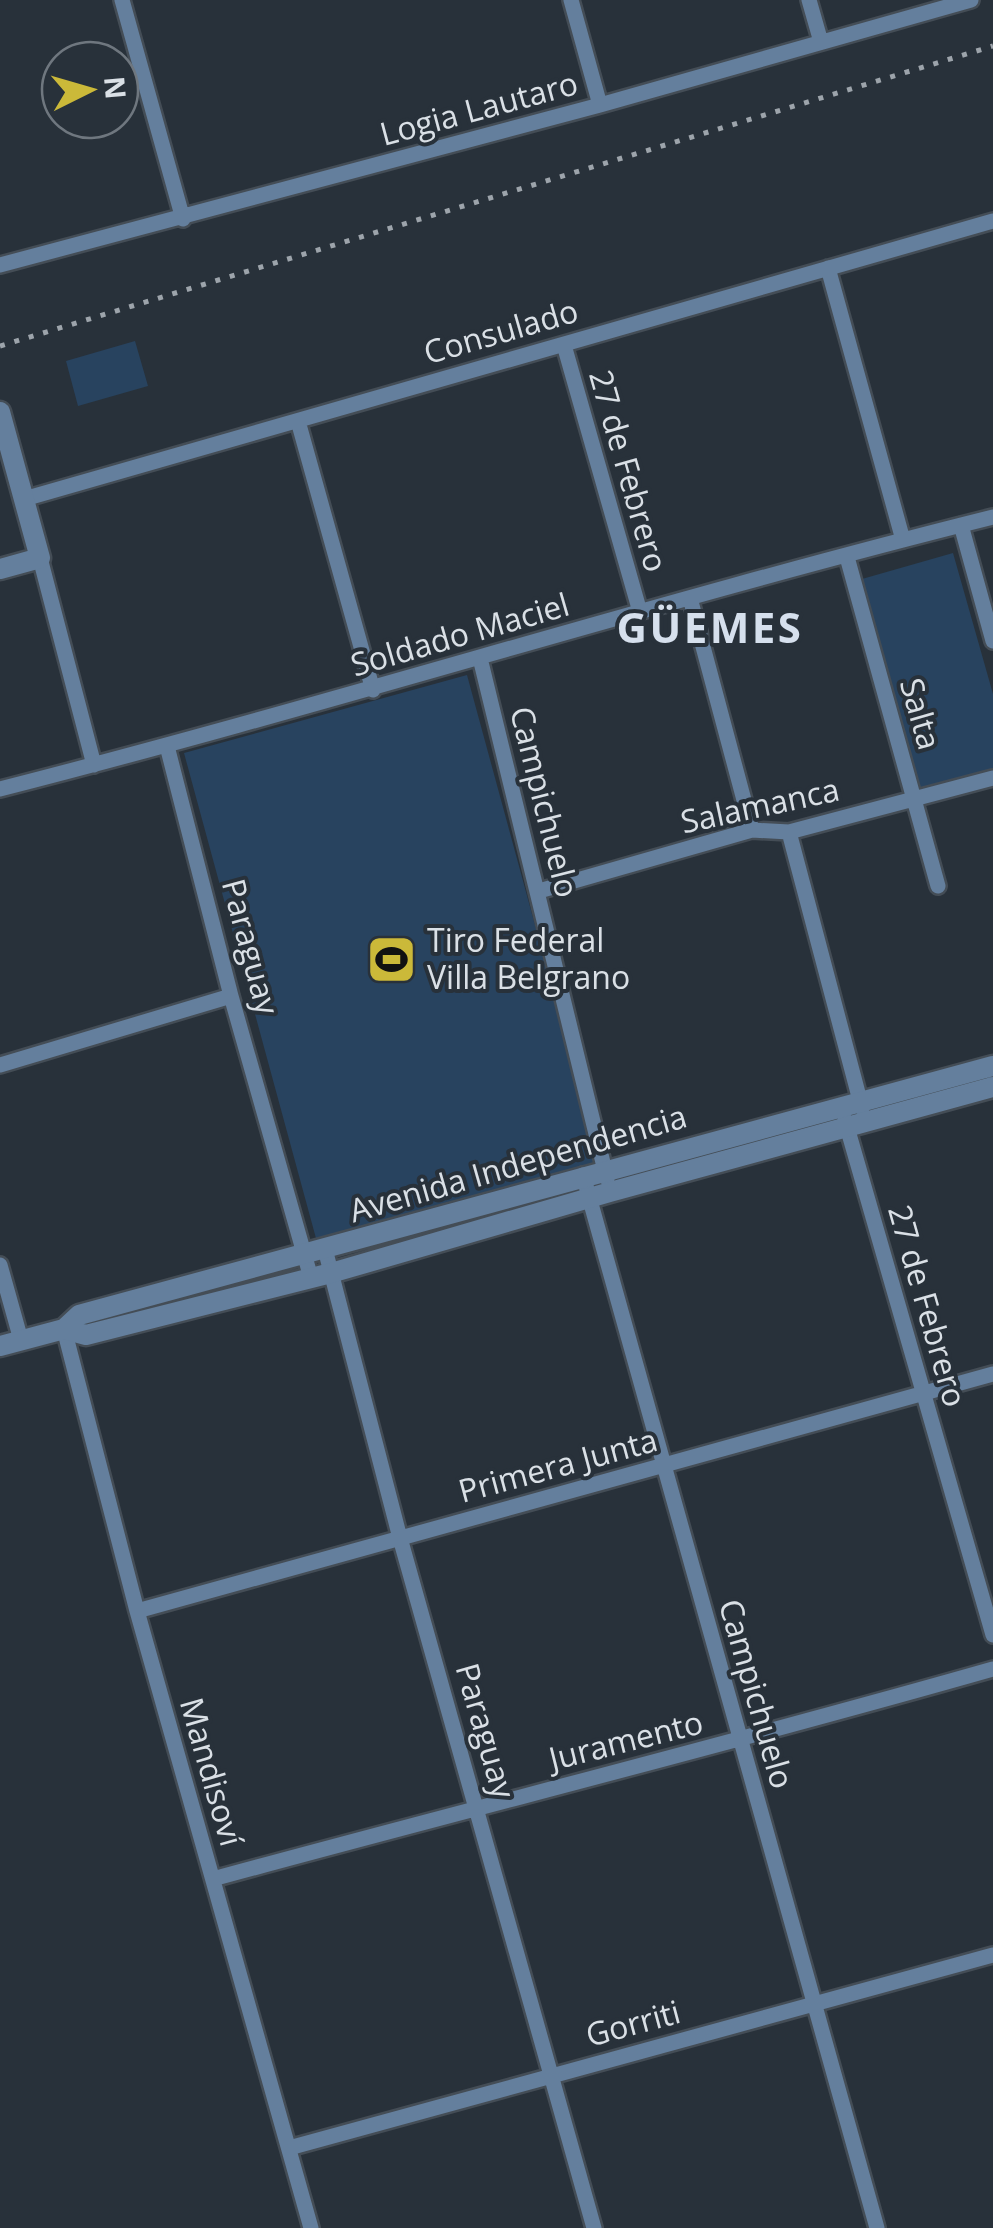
<svg xmlns="http://www.w3.org/2000/svg" width="993" height="2228" viewBox="0 0 993 2228" font-family="'Open Sans',sans-serif">
  <style>
    .green { fill: #28435f }
    .lines { fill: none; stroke-linecap: round; stroke-linejoin: round }
    .minor-casing { stroke: #444d56; stroke-width: 20 }
    .tertiary-casing { stroke: #444d56; stroke-width: 25 }
    .minor { stroke: #647f9d; stroke-width: 15 }
    .tertiary { stroke: #647f9d; stroke-width: 20 }
    .rail { stroke: #9da4ab; stroke-width: 5; stroke-dasharray: 5 10; stroke-linecap: butt }
    .labels { text-anchor: middle; stroke-width: 8; stroke-linejoin: round; paint-order: stroke }
    .street-label { font-size: 32px; fill: #dae0e6; stroke: #28313a }
    .poi-label { font-size: 32px; fill: #dae0e6; stroke: #28313a; text-anchor: start }
    .district-label { font-size: 42px; font-weight: bold; letter-spacing: 2.5px; fill: #d6e0ed; stroke: #28313a }
  </style>
  <rect width="100%" height="100%" fill="#28313a"/>
  <!-- green -->
  <path class="green" d="M135,341L148,386L78,406L66,361Z
    M953,553L993,694V770L921,790L862,579Z
    M467,675L600,1164L317,1242L184,753Z
    M290,1267L291,1272L84,1328L83,1323Z"/>
  <g class="lines">
    <defs>
      <path id="minor" d="M122,0L183,219
        M571,0L600,105
        M809,0L821,42
        M0,265L600,105L971,0
        M828,268L903,540
        M564,345L640,612
        M298,421L373,690
        M24,499L993,221
        M961,525L993,641
        M847,557L938,886
        M40,558L94,765
        M690,598L752,830
        M480,658L607,1179
        M167,746L231,996L311,1278
        M0,789C333,704 660,600 993,517
        M789,832L862,1108
        M539,891L752,830L789,832L993,778
        M0,1065L231,996
        M845,1120L993,1635
        M583,1175L877,2228
        M325,1249L400,1538L594,2228
        M0,1265L21,1340
        M64,1329L137,1611L311,2228
        M137,1611L993,1374
        M213,1879C473,1808 734,1743 993,1669
        M289,2148L993,1955"/>
      <path id="tertiary" d="M0,412L40,558L0,569
        M64,1329L86,1335L331,1273L610,1192L993,1087
        M0,1346L64,1329L79,1315L993,1066"/>
    </defs>
    <!-- minor casing -->
    <use href="#minor" class="minor-casing"/>
    <!-- tertiary casing -->
    <use href="#tertiary" class="tertiary-casing"/>
    <!-- minor -->
    <use href="#minor" class="minor"/>
    <!-- tertiary -->
    <use href="#tertiary" class="tertiary"/>
    <!-- rail -->
    <path class="rail" d="M0,346L993,46"/>
  </g>
  <!-- icons -->
  <defs>
    <symbol id="stadium-square" viewBox="-11 -11 22 22"><rect x="-9" y="-9" width="18" height="18" rx="4" fill="#cbb939" stroke="#28313a"/><path d="M0-5a6.5 5 0 1 0 0 10a6.5 5 0 1 0 0-10ZM-3.5-1.8h7v3.6h-7Z" fill="#111"/></symbol>
  </defs>
  <g fill-rule="evenodd">
    <use href="#stadium-square" x="364" y="932" width="55" height="55"/>
  </g>
  <g class="labels">
    <!-- street labels -->
    <g class="street-label">
      <text transform="translate(479 109) rotate(-15)" y="11">Logia Lautaro</text>
      <text transform="translate(501 332) rotate(-16)" y="11">Consulado</text>
      <text transform="translate(628 471) rotate(74)" y="11">27 de Febrero</text>
      <text transform="translate(460 635) rotate(-16)" y="11">Soldado Maciel</text>
      <text transform="translate(920 714) rotate(74)" y="11">Salta</text>
      <text transform="translate(544 802) rotate(76)" y="11">Campichuelo</text>
      <text transform="translate(760 806) rotate(-12)" y="11">Salamanca</text>
      <text transform="translate(250 947) rotate(75)" y="11">Paraguay</text>
      <text transform="translate(518 1164) rotate(-16)" y="11">Avenida Independencia</text>
      <text transform="translate(927 1306) rotate(74)" y="11">27 de Febrero</text>
      <text transform="translate(558 1466) rotate(-15)" y="11">Primera Junta</text>
      <text transform="translate(756 1694) rotate(74)" y="11">Campichuelo</text>
      <text transform="translate(485 1731) rotate(74)" y="11">Paraguay</text>
      <text transform="translate(626 1741) rotate(-14)" y="11">Juramento</text>
      <text transform="translate(211 1772) rotate(74)" y="11">Mandisoví</text>
      <text transform="translate(633 2024) rotate(-15)" y="11">Gorriti</text>
    </g>
    <!-- poi labels -->
    <g class="poi-label">
      <text x="427" y="952">Tiro Federal<tspan x="427" dy="37">Villa Belgrano</tspan></text>
    </g>
    <!-- district labels -->
    <g class="district-label">
      <text x="710" y="643">GÜEMES</text>
    </g>
  </g>
  <!-- north arrow -->
  <g transform="translate(90 90) rotate(85)"><circle r="48" fill="#28313a" stroke="#6f777f" stroke-width="2.5"/>
  <path d="M0-8L18 38L0 25L-18 38Z" fill="#cbb939"/>
  <text y="-15" font-size="28" font-weight="bold" text-anchor="middle" fill="#dae0e6">N</text>
  </g>
</svg>
